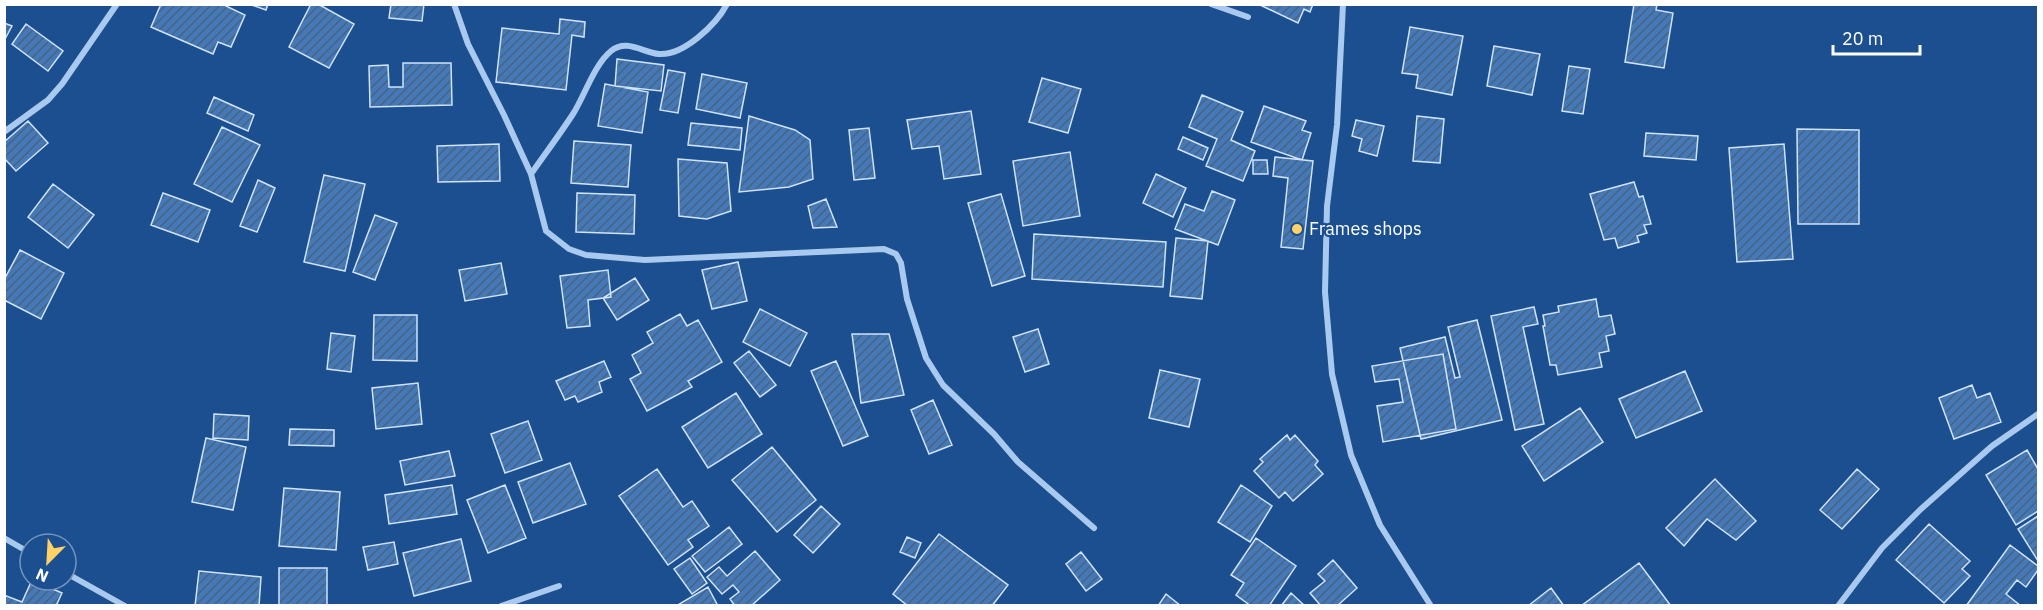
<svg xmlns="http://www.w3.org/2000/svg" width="2043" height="610" viewBox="0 0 2043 610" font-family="'IBM Plex Sans',sans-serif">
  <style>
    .building { fill: url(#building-hatch); stroke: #cfe3fa; stroke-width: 1.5 }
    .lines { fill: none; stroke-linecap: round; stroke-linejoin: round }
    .minor { stroke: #a9c9ee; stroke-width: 6 }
    .poi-dot { fill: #ffd166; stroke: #1b4f8f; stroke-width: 2 }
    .labels { text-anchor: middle; stroke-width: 4.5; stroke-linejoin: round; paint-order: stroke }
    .poi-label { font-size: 18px; fill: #fff; stroke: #1b4f8f; text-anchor: start }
  </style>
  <defs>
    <pattern id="building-hatch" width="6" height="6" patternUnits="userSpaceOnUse" patternTransform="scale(1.5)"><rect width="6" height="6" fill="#4478b7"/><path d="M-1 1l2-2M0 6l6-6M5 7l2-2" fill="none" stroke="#486282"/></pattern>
  </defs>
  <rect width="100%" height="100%" fill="#1b4f8f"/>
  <!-- building -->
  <path class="building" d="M161,4H226V6L245,15L231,47L218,42L213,54L151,27Z
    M249,4H268L266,10Z
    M311,4H318L354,24L329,68L289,47Z
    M391,4H424L422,21L389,18Z
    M1258,4H1313L1310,12L1304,9L1298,23Z
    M1634,4H1657L1656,10L1673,13L1664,68L1625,62Z
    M560,19L585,22L584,37L572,35L566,90L496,82L502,28L559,34Z
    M4,23L12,26L4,41Z
    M26,24L63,51L48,71L12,44Z
    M1410,27L1463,36L1452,95L1416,88L1418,75L1402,73Z
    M1494,46L1540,54L1532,95L1487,86Z
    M617,59L664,65L661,91L615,86Z
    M403,63H451L452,105L370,107L369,66L388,65L389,87H403Z
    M1569,66L1590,69L1583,114L1562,111Z
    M668,70L685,73L678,113L660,110Z
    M702,74L747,83L740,118L696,109Z
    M1042,78L1081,89L1068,133L1029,122Z
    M605,84L648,92L642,133L598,126Z
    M1202,95L1243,112L1231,140L1255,151L1243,181L1206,166L1217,139L1189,127Z
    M214,97L254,115L248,131L207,113Z
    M1264,106L1306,121L1302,130L1311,133L1302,160L1251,142Z
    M971,111L981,174L944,179L939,146L912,149L907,120Z
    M749,116L795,130L810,140L813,179L789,187L739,192Z
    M1417,116L1444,119L1440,163L1413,161Z
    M1356,120L1384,126L1377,156L1359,151L1362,139L1352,136Z
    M28,121L48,143L16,171L4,158V142Z
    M691,123L742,128L740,150L688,145Z
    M222,127L260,145L232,202L194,184Z
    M869,128L875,178L854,180L849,130Z
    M1797,129L1859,130V224H1798Z
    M1646,133L1698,136L1696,160L1644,156Z
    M1183,137L1208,148L1203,160L1178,149Z
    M574,141L631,145L628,187L571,183Z
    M499,144L500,181L438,182L437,146Z
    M1784,144L1793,259L1737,262L1729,148Z
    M1070,152L1080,216L1023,226L1013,161Z
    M1275,157L1313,161L1303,249L1281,247L1288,178L1273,176Z
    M678,159L727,163L731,211L707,219L679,216Z
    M1253,160H1267L1268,174H1253Z
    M1156,174L1186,188L1173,217L1143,203Z
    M324,175L365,184L345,271L304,262Z
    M258,180L275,188L257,232L240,226Z
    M1634,182L1639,197L1643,196L1651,224L1644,225L1647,233L1637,236L1639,242L1618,248L1615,238L1604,240L1590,194Z
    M53,184L94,215L68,248L28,217Z
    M1212,191L1235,200L1218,245L1175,229L1185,204L1204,211Z
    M163,193L210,210L198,242L151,225Z
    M577,193L635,195L634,234L576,232Z
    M1001,194L1025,276L992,286L968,203Z
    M826,199L837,227L813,228L808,206Z
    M375,215L397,223L375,280L353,272Z
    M1034,234L1166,242L1163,287L1032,279Z
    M1176,238L1208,241L1202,299L1170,296Z
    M20,250L64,273L41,319L4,300V280Z
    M738,262L747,301L712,309L702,270Z
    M501,263L507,294L465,301L459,270Z
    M608,270L611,297L588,300L590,326L567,328L560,276Z
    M635,278L649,300L617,320L603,298Z
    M1596,299L1599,317L1611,315L1615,334L1606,336L1609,351L1599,353L1602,367L1558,375L1556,365H1550L1543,326H1545L1543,315L1559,312L1558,306Z
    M1534,307L1538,324L1523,327L1544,424L1515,430L1491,316Z
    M760,309L807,333L790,366L743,342Z
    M680,314L687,326L698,320L722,362L688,381L692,387L647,411L630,379L641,373L632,355L653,343L647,332Z
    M374,315H417V361L373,360Z
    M1477,320L1502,420L1421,439L1400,348L1445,337L1455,378L1460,377L1448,327Z
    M1038,329L1049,364L1025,372L1013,337Z
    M331,333L355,336L351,372L327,369Z
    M852,334H889L904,395L861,403Z
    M749,351L776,385L760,397L734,363Z
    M1443,354L1456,429L1383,442L1377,406L1403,402L1399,379L1375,382L1372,366Z
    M604,361L611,377L599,382L602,392L578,402L575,396L565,400L556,381Z
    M836,361L868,436L843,446L811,371Z
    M1160,370L1200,379L1189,427L1149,418Z
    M1685,371L1702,411L1636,438L1619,399Z
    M418,383L422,424L376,429L372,388Z
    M1972,385L1977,398L1990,393L2001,422L1954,439L1939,398Z
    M736,393L762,434L708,468L682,427Z
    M933,400L952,445L929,454L911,410Z
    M1580,408L1603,442L1544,481L1522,446Z
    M214,414L249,416L248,440L213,438Z
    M528,421L542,460L505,473L491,434Z
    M290,429L334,430V446L289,445Z
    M1287,435L1290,440L1295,435L1318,461L1315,465L1323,474L1293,501L1285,492L1279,498L1254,471L1263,462L1260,459Z
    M206,438L246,447L233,510L192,502Z
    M772,447L816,500L777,532L732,480Z
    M2027,450L2038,469V511L2016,525L1986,475Z
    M449,451L455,476L405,485L400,461Z
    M570,463L586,504L533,523L518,482Z
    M657,469L683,507L692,501L709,526L688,540L693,547L668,565L619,496Z
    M1857,469L1879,489L1842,529L1820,510Z
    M1715,479L1756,521L1736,540L1707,519L1684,546L1666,528Z
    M452,485L457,514L389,524L385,495Z
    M505,485L526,538L488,553L467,500Z
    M1241,485L1272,506L1250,542L1218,522Z
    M284,488L340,492L336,550L279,546Z
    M821,506L840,524L813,553L794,535Z
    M2038,516V561L2018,529Z
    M1929,524L1970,561L1962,569L1970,576L1944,603L1896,560Z
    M729,527L742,544L705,572L692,556Z
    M939,534L1008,585L992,606H908L893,594Z
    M907,537L921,543L915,558L900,552Z
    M1256,538L1296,566L1269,606H1251L1236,595L1244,583L1231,575Z
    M461,539L471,581L414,596L403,553Z
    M394,542L398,564L368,570L363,547Z
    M2010,545L2038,566V570L2026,587L2017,580L2006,594L2021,606H1966Z
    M755,551L780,580L751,606H735L730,599L739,592L733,585L722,594L707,577L719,567L727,576Z
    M1081,552L1102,579L1086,591L1066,564Z
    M690,558L707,583L692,594L674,569Z
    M1333,560L1357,588L1337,606H1321L1310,593L1325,581L1318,574Z
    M1639,563L1671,606H1581Z
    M279,568H327V606H279Z
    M199,571L261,577L259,606H195Z
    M32,580L62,593L56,606H4V595L22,602Z
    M708,587L718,606H676Z
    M1551,588L1564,606H1528Z
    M1291,593L1305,606H1281Z
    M1166,594L1181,606H1158Z"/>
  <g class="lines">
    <!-- minor -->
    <path class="minor" d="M454,4L468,44L504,115L531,174L546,231L569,249L586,255L645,260L884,249L896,254L901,263L907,299L926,358L943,385L994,434L1018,462L1094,528
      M1211,4L1248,17
      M1343,4L1337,125L1327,206L1325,292L1332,374L1351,455L1380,525L1431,606
      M4,132L48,100L62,84L117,4
      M531,174C545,154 560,134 573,114C585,95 594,65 611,51C627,38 643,53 659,54C683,56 716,25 727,4
      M4,538L30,553
      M66,573L125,606
      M501,606L559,586
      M1838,606L1882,548L1921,509L1992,446L2038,414"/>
  </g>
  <!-- markers -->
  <circle class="poi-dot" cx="1297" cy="229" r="6"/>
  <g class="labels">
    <!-- poi labels -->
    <g class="poi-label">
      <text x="1309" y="235">Frames shops</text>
    </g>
  </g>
  <!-- border -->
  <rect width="2043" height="610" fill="none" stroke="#ffffff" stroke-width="12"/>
  <!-- north arrow -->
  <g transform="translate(48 562) rotate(204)"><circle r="28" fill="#1b4f8f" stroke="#7695bc" stroke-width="1.5"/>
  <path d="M0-4.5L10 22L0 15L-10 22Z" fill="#ffd166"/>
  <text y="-9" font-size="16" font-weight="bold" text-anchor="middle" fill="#ffffff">N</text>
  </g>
  <!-- scale -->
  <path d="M1833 45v9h87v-9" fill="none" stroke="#ffffff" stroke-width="3"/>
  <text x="1842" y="45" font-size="18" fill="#ffffff" stroke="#1b4f8f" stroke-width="4.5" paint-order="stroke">20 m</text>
</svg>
